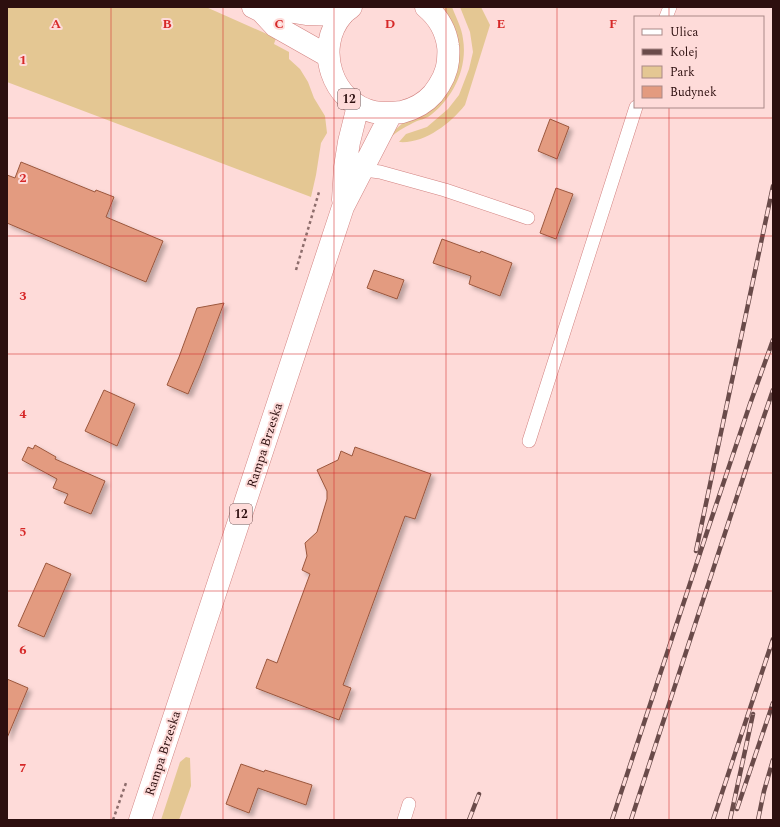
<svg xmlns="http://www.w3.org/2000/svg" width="780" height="827" viewBox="0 0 780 827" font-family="Spectral,serif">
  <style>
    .green { fill: #e4c793 }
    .building { fill: #e39b80; stroke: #9b573d; filter: url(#shadow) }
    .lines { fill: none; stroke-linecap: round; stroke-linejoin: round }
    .service-casing { stroke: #d28381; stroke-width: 14 }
    .minor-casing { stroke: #d28381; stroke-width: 23 }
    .trunk-casing { stroke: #d28381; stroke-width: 23 }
    .path { stroke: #8d6d6c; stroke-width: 2.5; stroke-dasharray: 3 3; stroke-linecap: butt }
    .service { stroke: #fff; stroke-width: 13 }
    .minor { stroke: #fff; stroke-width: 22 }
    .trunk { stroke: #fff; stroke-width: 22 }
    .rail-casing { stroke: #6a4b4a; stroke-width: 4.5 }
    .rail { stroke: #fedbd9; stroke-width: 3; stroke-dasharray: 9; stroke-linecap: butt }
    .grid { fill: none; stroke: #d62828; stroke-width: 1; stroke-opacity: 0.55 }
    .labels { text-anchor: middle; stroke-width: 4; stroke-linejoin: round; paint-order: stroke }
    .shield { fill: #fedbd9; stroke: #6c4c4c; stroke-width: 1 }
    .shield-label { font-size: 12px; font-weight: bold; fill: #2d0f0f }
    .street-label { font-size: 13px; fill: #2d0f0f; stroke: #fedbd9 }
    .grid-label { font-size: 13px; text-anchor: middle; font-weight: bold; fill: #d62828; stroke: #fedbd9; stroke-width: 4; stroke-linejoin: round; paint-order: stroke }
  </style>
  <defs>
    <filter id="shadow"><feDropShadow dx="3.5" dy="3.5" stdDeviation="2" flood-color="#0004"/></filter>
  </defs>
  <rect width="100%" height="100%" fill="#fedbd9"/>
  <!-- green -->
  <path class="green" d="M7,7H206L276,38L274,44L289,52V59L300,69L308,82L314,98L325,116L327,133L321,143L316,175L311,197L7,82Z
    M444,7H452C456,18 462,28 463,39C468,69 452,100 428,117C424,119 420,120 417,121C407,126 398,130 390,138L396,129L404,122L431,106L445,11Z
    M460,7H481L490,25L465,105C450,124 424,144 399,142L406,134L427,127L448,109L459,95L469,69L473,52L470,32Z
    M186,757L190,758L191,786L179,820H161L180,762Z"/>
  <!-- building -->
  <path class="building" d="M550,119L569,127L557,159L538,151Z
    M21,162L95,192L96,190L114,197L106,217L163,241L146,282L7,223V175L15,178Z
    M556,188L573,194L556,239L540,233Z
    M442,239L480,253L481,251L512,263L500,296L469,284L471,276L433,263Z
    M374,270L404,280L397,299L367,288Z
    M224,303L200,366L188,394L167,385L179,357L197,308Z
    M104,390L135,404L117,446L85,431Z
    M35,445L56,457L55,459L105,481L91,514L64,503L68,494L53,488L57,479L22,460L28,447L33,449Z
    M355,447L431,474L415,519L405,516L343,685L351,688L339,720L256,688L267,659L277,663L310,574L302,570L307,556L305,543L317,532L327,499V491L317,470L338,460L341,451L352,456Z
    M46,563L71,574L44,637L18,626Z
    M7,679L28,688L7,738Z
    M241,764L264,772L265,770L312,785L306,805L258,788L249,813L226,804Z"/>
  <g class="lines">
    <defs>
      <path id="service" d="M666,17L670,7
        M357,169L380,172L445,190L528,218
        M529,441L636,107
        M404,820L409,804"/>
      <path id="minor" d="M253,7L261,11L281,10L306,14L342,15
        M261,11L275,26L328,56"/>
      <path id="trunk" d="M351,7C348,10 344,12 342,15C314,48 332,103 374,112C384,114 393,113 402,112C414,109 425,103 433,94C440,85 447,73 448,61C448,56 449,51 448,46C446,31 438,17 426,7
        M343,200L345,167L349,142L358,106
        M140,820L343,207L391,114"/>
    </defs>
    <!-- service casing -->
    <use href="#service" class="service-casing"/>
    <!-- minor casing -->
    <use href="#minor" class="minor-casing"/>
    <!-- trunk casing -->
    <use href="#trunk" class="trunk-casing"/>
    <!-- path -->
    <path class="path" d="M296,270L319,192
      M113,820L126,783"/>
    <!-- service -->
    <use href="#service" class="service"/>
    <!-- minor -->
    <use href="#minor" class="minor"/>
    <!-- trunk -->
    <use href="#trunk" class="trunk"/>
    <defs>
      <path id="rail" d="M696,551L773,186
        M737,809L773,703
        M469,820L479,794
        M612,820L708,529L750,404L773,340
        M631,820L747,466L773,390
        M713,820L773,639
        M730,820L753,714
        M758,820L764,791L773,760"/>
    </defs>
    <!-- rail casing -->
    <use href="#rail" class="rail-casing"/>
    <!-- rail -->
    <use href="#rail" class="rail"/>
  </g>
  <!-- grid -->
  <path class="grid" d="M111,7V820M223,7V820M334,7V820M446,7V820M557,7V820M669,7V17M669,107V820M7,118H773M7,236H773M7,354H773M7,473H773M7,591H773M7,709H773"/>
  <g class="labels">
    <!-- shield labels -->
    <g class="shield">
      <rect x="338" y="89" width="22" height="20" rx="3"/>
      <rect x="230" y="504" width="22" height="20" rx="3"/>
    </g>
    <g class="shield-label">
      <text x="349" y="103">12</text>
      <text x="241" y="518">12</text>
    </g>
    <!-- street labels -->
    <g class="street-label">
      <text transform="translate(264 445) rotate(-72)" y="5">Rampa Brzeska</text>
      <text transform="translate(162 753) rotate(-72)" y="5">Rampa Brzeska</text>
    </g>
  </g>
  <g class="grid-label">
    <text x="56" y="28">A</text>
    <text x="167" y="28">B</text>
    <text x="279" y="28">C</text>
    <text x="390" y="28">D</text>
    <text x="501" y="28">E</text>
    <text x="613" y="28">F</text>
    <text x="23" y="64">1</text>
    <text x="23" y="182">2</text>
    <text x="23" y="300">3</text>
    <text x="23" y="418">4</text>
    <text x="23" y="536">5</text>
    <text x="23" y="654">6</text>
    <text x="23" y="772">7</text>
  </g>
  <!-- border -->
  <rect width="780" height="827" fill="none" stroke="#2d0f0f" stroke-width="16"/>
  <!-- legend -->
  <rect x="634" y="16" width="130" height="92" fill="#fedbd9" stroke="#aa8988"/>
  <rect x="642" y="29" width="20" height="6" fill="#ffffff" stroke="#aa8988"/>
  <text x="670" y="36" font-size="12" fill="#2d0f0f">Ulica</text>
  <rect x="642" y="49" width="20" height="6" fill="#6a4b4a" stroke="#aa8988"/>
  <text x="670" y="56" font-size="12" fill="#2d0f0f">Kolej</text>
  <rect x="642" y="66" width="20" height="12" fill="#e4c793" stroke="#aa8988"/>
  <text x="670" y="76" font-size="12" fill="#2d0f0f">Park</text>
  <rect x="642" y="86" width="20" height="12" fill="#e39b80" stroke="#aa8988"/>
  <text x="670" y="96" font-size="12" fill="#2d0f0f">Budynek</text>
</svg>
